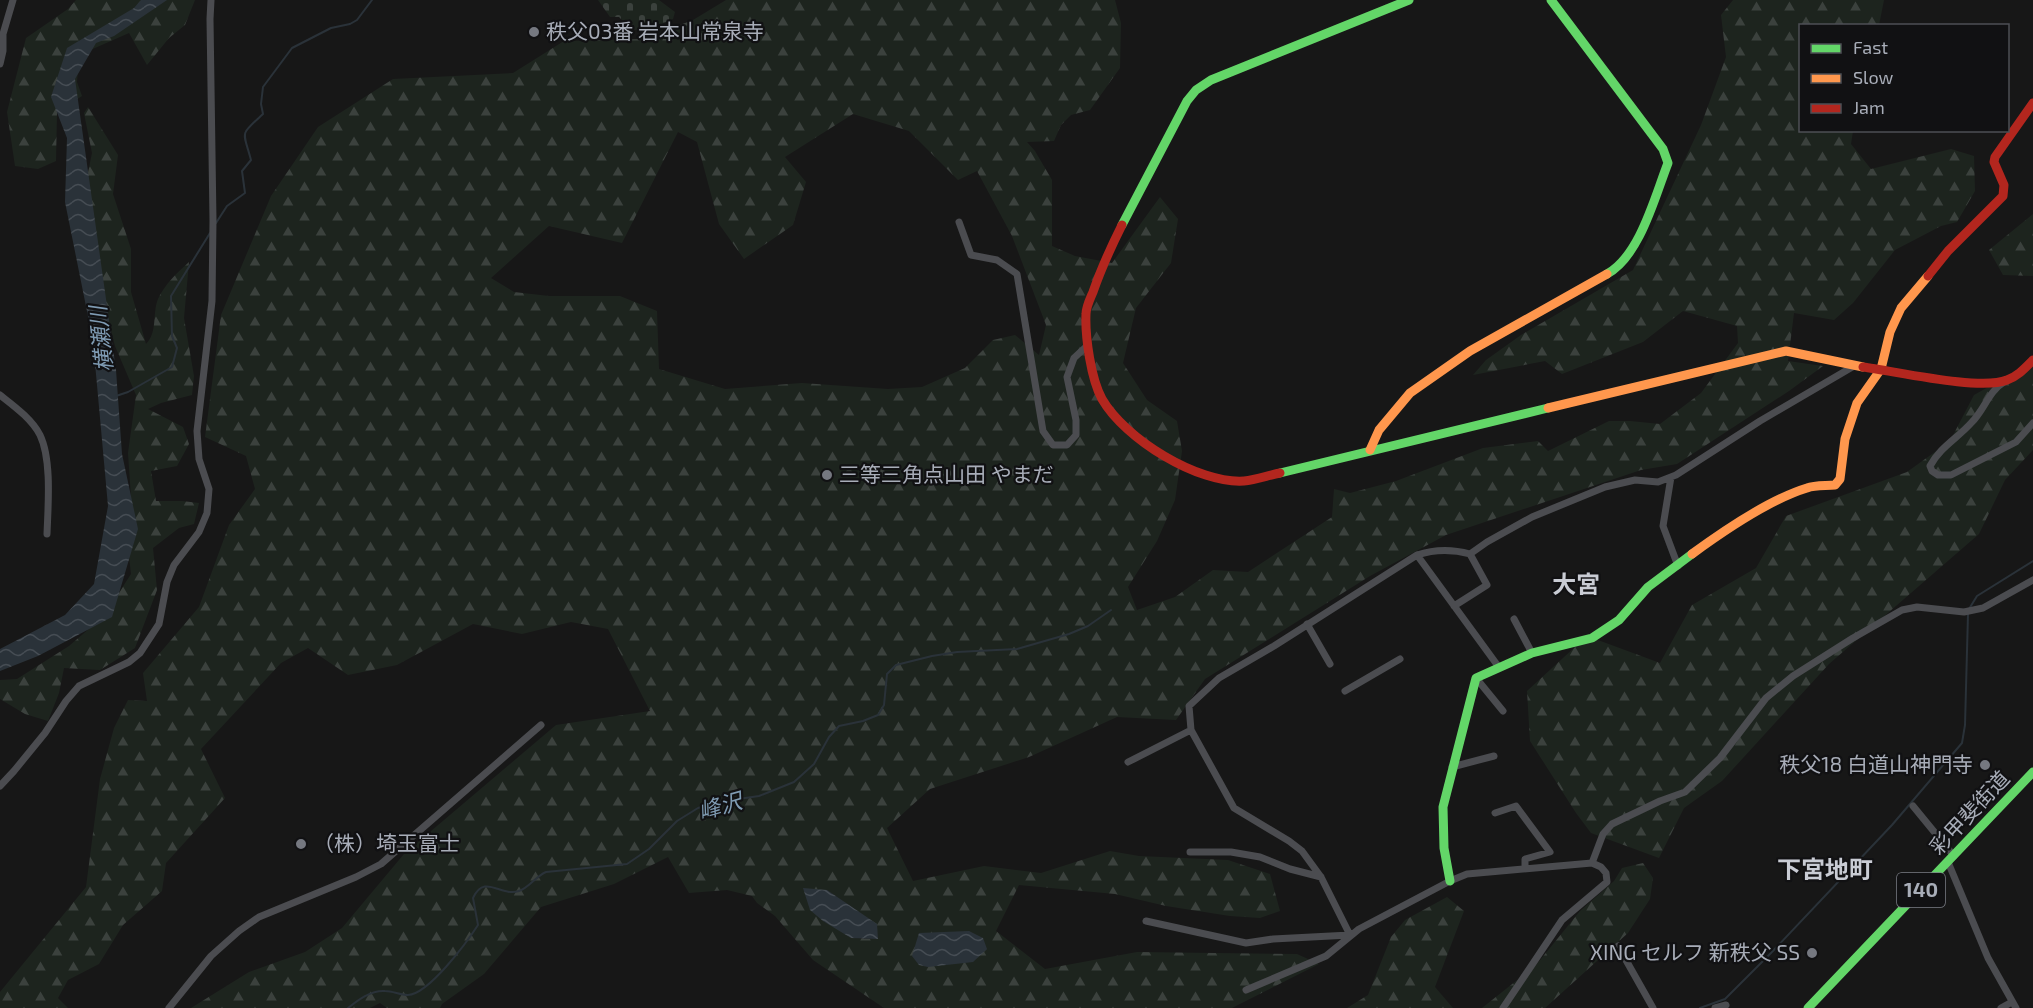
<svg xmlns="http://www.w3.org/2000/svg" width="2033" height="1008" viewBox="0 0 2033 1008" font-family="'Exo 2','Noto Sans JP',sans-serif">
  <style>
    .forest { fill: url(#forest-firs); fill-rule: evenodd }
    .cemetery { fill: url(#cemetery-stones) }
    .water { fill: url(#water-waves) }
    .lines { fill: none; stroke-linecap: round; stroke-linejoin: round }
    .stream { stroke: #2a3239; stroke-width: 2 }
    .street { stroke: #4b4c50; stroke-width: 7 }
    .fast { stroke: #63d668; stroke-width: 9 }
    .slow { stroke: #ff974d; stroke-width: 9 }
    .jam { stroke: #b3261e; stroke-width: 9 }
    .poi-dot { fill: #757880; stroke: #111113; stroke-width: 2 }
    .labels { text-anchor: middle; stroke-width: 4.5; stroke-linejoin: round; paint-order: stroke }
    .shield { fill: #111113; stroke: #7b7e86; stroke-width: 1.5 }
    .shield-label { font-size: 20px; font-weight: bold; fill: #a8adb8 }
    .poi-label { font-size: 21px; fill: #a8adb8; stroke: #111113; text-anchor: start }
    .street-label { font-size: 21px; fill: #a8adb8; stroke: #111113 }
    .water-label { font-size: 22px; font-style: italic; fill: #7f9bb3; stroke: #111113 }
    .quarter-label { font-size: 24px; font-weight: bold; fill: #c9ccd4; stroke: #111113 }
  </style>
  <defs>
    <pattern id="forest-firs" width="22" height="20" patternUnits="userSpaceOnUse" patternTransform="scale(1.5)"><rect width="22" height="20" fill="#1d241e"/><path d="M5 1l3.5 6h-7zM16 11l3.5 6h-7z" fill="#3b413d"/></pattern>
    <pattern id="cemetery-stones" width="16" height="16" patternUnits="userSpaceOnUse" patternTransform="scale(1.5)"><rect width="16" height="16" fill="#1d241e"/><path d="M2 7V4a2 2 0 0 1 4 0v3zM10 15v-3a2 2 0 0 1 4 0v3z" fill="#3b413d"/></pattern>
    <pattern id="water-waves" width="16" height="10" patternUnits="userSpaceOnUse" patternTransform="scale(1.5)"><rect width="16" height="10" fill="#2a3239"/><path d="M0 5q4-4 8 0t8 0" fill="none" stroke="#464d54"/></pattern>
  </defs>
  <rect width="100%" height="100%" fill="#171717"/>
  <!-- forest -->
  <path class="forest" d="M76,0H195L185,25L169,38L147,65L129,33L79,55L77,82L82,96L57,112L56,161L38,169L15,166L7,112L26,38L68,9Z
    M726,0H1115L1121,23L1120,68L1090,110L1071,115L1061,125L1054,141L1027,142L1035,151L1052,180V246L1075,256L1112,263L1160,197L1178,219L1171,263L1136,308L1123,363L1147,400L1177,421L1182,451L1175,500L1157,541L1128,587L1137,610L1175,597L1213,570L1248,572L1332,517L1334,489L1350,493L1396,481L1483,448L1538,441L1548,451L1609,421H1630L1660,424L1701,393L1738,343L1737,326L1683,311L1643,342L1562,374L1545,361L1473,375L1486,360L1521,335L1633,270L1701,125L1726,57L1721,15L1733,0H1884L1879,25L1800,26V130L1853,131L1851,144L1871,169L1951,149L1974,156L1975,191L1957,222L1941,226L1895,250L1853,303L1834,320L1794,313L1788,361L1823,366L1789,391L1677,464L1641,470L1446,535L1370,576L1205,679L1176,720L1117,717L1029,757L930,789L887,828L913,881L984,866L1041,873L1110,851L1139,856L1228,860L1270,874L1280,911L1260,918L1230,916L1166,906L1115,894L1019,885L996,931L1045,969L1137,952L1297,954L1319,964L1232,1008H884L813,960L775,916L757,903L752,896L727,890L689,893L668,857L614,884L541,907L484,974L442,1004L440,1008H387L380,1003L370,1008H191L249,972L305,952L342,928L404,854L556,725L650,711L608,629L571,622L522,634L473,624L397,665L348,675L308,648L281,663L201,749L225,798L166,863L162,891L123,925L99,964L68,980L58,998L68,1008H0V992L86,887L100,779L114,728L128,700L147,701L143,673L199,607L229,525L255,489L246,456L205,437L221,315L271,196L318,127L393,79L513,73L564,41L643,39L693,20ZM853,114L909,131L958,180L977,171L1012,236L1046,325L1039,355L1015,335L993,340L965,368L922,387L888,389L802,383L725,389L659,369L657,311L620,296H549L514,292L491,278L549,226L622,243L678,132L697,142L719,224L744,259L793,225L806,182L785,157ZM827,890L876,924L878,939L851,938Z
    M88,107L118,155L113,194L131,249V292L146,344C158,332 152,314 158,299C165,284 177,273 189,262L184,318L194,376L192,395L161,403L148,409L183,427L189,444L177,466L151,471L156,501H182L199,503L194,524L179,528L153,548L157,590L135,648L100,670L64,668L59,693L48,721L25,714L0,699V680L17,679L69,646L104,616L131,574L127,538L131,497L128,453L136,395L115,346L92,257L82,202L92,153L84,113Z
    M2033,214V276L2003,275L1989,250Z
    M2033,362V450L2005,480L1979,534L1829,664L1722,781L1684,808L1659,858L1591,833L1576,813L1530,741L1527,691L1587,636L1660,663L1692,605L1756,568L1786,516L1907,472L1950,441L1974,395Z
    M1643,863L1653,878L1650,899L1628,933L1545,1008H1482L1536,965L1580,911L1614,881L1622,868Z
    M1447,897L1464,911L1435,987L1453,1008H1347L1368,995L1391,937L1405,920Z"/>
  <!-- cemetery -->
  <path class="cemetery" d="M598,0H659L675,12L673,19L650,29L632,30L619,17H610Z"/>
  <!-- water -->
  <path class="water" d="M141,0H167L114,36L96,43L75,79L116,370L122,454L138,529L112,617L38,656L0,671V649L65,615L94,584L108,506L93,341L65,202L67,138L51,97L67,48L134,8Z
    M803,888L827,890L877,924L878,939L851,938L823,921L810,910Z
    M969,931L983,938L987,949L973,962L928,967L919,965L912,956L919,933Z"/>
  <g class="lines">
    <!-- stream -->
    <path class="stream" d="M216,223L227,206L245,193L242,171L251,160C243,130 239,136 263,114L261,104L263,87L292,48L331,28L350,24L357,20L372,0
      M116,396L128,392L172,367L177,348L172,336L171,296L210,233
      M1969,609L1977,596L2033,561
      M348,1008C358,1000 371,990 385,991C393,991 400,995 408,995C429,994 467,942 478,925L473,898C485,873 500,897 519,891C529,888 536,876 546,872L627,864L649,849L677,821L698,808L718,802L759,796L794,782L814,764L829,737L839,726L863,721L878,715L884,705L887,674L896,665L932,656L957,652L1017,649L1069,634L1088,626L1111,610
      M1700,1008L1725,999L1771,953L1892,825L1962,743L1965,725L1968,614"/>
    <!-- street -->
    <path class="street" d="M0,64L3,51V34L13,0
      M959,222L971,255L997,260L1017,274L1043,431L1053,445H1067L1076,435V420L1067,377L1074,358L1088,345
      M2004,382C1989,391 1984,410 1972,422C1958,438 1940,447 1930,466L1932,471L1938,475H1951L2016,442L2033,423
      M0,395C14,406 32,419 40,435C52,460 48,506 47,534
      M1671,477L1663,526L1678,566
      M1417,555L1498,666
      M1454,606L1487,585L1470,554
      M1514,619L1532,653
      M1307,624L1330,664
      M1476,678L1503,711
      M1345,691L1400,659
      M1128,762L1191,730
      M1452,767L1494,756
      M0,786L14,771L45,733L66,701L79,686L129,662L140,653L159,624L167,582L174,565L199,532L207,513L209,489L199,459L197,431L212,301L213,221L210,19L211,0
      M1913,806L1954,856
      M1495,813L1516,806L1550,852L1525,859V868
      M1190,852H1231L1260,857L1290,869L1321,877
      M1948,862L1988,958L2016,1008
      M1592,863L1603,834L1612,824L1660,801L1685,792L1720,758L1766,698L1793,676L1853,638L1902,610L1917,607L1964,612L1983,608L2033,580
      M1146,921L1246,943L1273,939L1350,935
      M1350,935L1321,877L1302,851L1289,841L1234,808L1191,730L1189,706L1219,678L1274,646L1417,555C1435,549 1452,549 1470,554L1487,542L1532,517L1605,487L1635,480L1658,482L1676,475L1760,421L1854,366
      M1618,946L1653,1008
      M1246,990L1326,956L1359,929L1450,881L1467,874L1592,863L1601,867L1606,873L1607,882L1562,920L1503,1008
      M169,1008L211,956L239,931L259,917L356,877L381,864L541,725
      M1715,1008L1726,1005
      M2001,1008L2012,1002"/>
    <!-- fast -->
    <path class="fast" d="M1551,0L1663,149L1668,163C1655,196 1640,256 1607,274
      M1122,225L1187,101L1196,90L1211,80L1409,0
      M1280,473L1548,408
      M1450,881L1444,848L1443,807L1476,678L1532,653L1592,638L1619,620L1648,587L1692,554
      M1808,1008L2033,772"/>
    <!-- slow -->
    <path class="slow" d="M1548,408L1786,351L1863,367
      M1370,450L1379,430L1410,393L1470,351L1607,274
      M1692,554C1722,532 1771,499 1807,488C1815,485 1826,486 1835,485L1840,479L1845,439L1857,403L1881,369L1890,332L1901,308L1928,276"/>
    <!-- jam -->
    <path class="jam" d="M1122,225C1111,247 1101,269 1093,292C1090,299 1086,307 1086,314C1085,337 1091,379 1102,399C1125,439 1198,484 1244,481C1256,480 1269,475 1280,473
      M1928,276L1948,251L2003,196L2004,185L1994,162L1995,157L2033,103
      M1863,367C1895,371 1980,391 2007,380C2018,376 2025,368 2033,360"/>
  </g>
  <!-- markers -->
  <g class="poi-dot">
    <circle cx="534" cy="32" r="6"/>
    <circle cx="827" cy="475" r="6"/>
    <circle cx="1985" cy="765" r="6"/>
    <circle cx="301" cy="844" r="6"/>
    <circle cx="1812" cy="953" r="6"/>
  </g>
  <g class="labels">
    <!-- shield labels -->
    <rect class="shield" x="1897" y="873" width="48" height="34" rx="4.5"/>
    <g class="shield-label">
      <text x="1921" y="897">140</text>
    </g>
    <!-- poi labels -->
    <g class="poi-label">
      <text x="546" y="39">秩父03番 岩本山常泉寺</text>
      <text x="839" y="482">三等三角点山田 やまだ</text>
      <text x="1973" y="772" text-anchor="end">秩父18 白道山神門寺</text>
      <text x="313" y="851">（株）埼玉富士</text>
      <text x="1800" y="960" text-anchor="end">XING セルフ 新秩父 SS</text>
    </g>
    <!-- street labels -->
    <g class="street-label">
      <text transform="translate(1970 813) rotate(-47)" y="7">彩甲斐街道</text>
    </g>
    <!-- water labels -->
    <g class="water-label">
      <text transform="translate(101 339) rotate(-96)" y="8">横瀬川</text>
      <text transform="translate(720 806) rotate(-16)" y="8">峰沢</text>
    </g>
    <!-- quarter labels -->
    <g class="quarter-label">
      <text x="1576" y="593">大宮</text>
      <text x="1825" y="878">下宮地町</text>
    </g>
  </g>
  <!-- legend -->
  <rect x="1799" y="24" width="210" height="108" fill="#111113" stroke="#4d4f55" stroke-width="1.5"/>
  <rect x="1811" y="44" width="30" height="9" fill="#63d668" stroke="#4d4f55" stroke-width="1.5"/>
  <text x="1853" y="54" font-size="18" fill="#a8adb8">Fast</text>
  <rect x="1811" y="74" width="30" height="9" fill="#ff974d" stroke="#4d4f55" stroke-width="1.5"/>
  <text x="1853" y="84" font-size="18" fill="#a8adb8">Slow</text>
  <rect x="1811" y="104" width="30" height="9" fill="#b3261e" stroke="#4d4f55" stroke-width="1.5"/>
  <text x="1853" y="114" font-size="18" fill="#a8adb8">Jam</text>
</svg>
